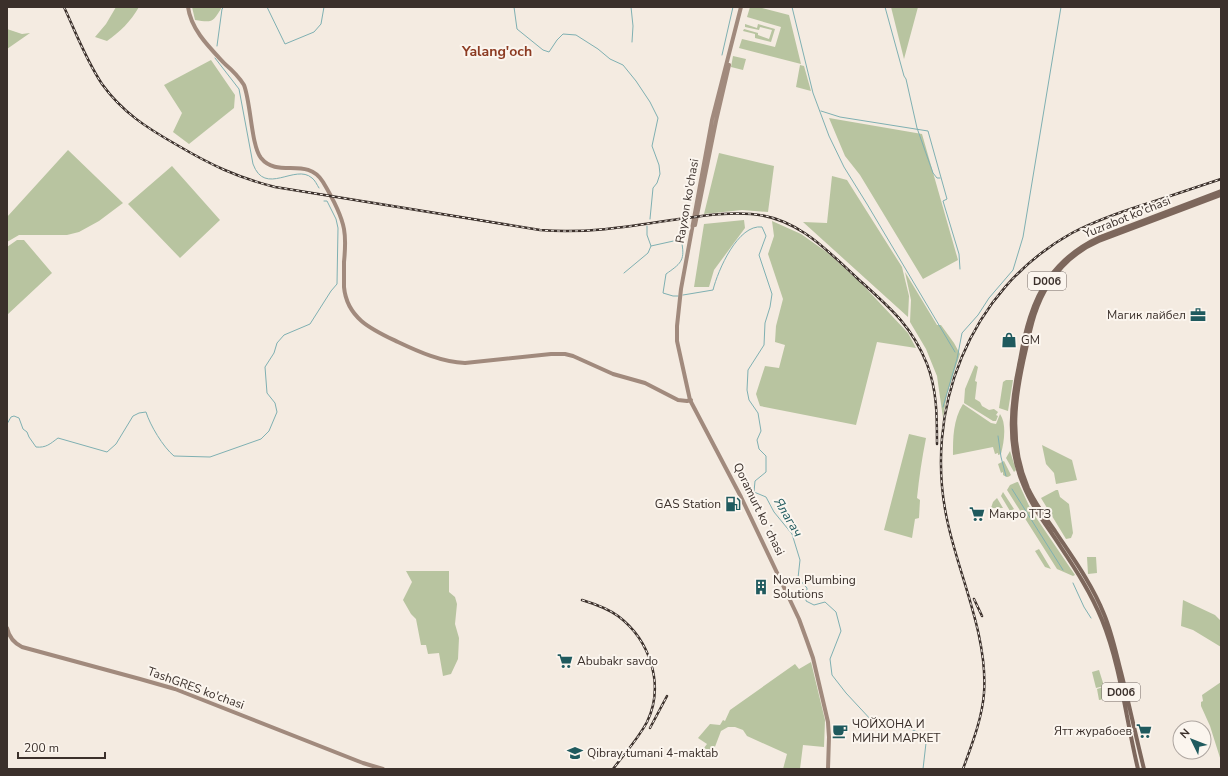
<svg xmlns="http://www.w3.org/2000/svg" width="1228" height="776" viewBox="0 0 1228 776" font-family="'Nunito Sans',sans-serif">
  <style>
    .green { fill: #b8c4a0 }
    .lines { fill: none; stroke-linecap: round; stroke-linejoin: round }
    .stream { stroke: #7fb0b2; stroke-width: 1 }
    .secondary { stroke: #a18a7d; stroke-width: 4 }
    .primary { stroke: #7d675c; stroke-width: 4 }
    .rail-casing { stroke: #3b302b; stroke-width: 2.5 }
    .rail { stroke: #fbf5ee; stroke-width: 1; stroke-dasharray: 3; stroke-linecap: butt }
    .labels { text-anchor: middle; stroke-width: 4; stroke-linejoin: round; paint-order: stroke }
    .shield { fill: #fbf5ee; stroke: #756b66; stroke-width: 1 }
    .shield-label { font-size: 11px; font-weight: bold; fill: #3b302b }
    .street-label { font-size: 12px; fill: #3b302b; stroke: #fbf5ee }
    .poi-label { font-size: 12px; fill: #3b302b; stroke: #fbf5ee; text-anchor: start }
    .water-label { font-size: 13px; font-style: italic; fill: #1f5a5e; stroke: #fbf5ee }
    .quarter-label { font-size: 14px; font-weight: bold; fill: #8c3b22; stroke: #fbf5ee }
  </style>
  <rect width="100%" height="100%" fill="#f4ebe1"/>
  <!-- green -->
  <path class="green" d="M116,7H139C131,21 120,32 107,41L95,37L106,24Z
    M192,7H222C213,22 213,23 195,20Z
    M750,7H758L789,15L801,64L739,48L742,39L775,47L781,27L747,17Z
    M891,7H918L904,59Z
    M745,24L757,28L758,24L775,29L771,42L755,38V34L743,31L744,29L758,33V35L769,39L772,30L760,27L759,30L745,27Z
    M7,29L22,34L30,33L7,49Z
    M733,56L746,59L743,70L731,67Z
    M211,60L235,95L234,108L189,144L173,132L182,113L164,85Z
    M800,65L804,66L811,91L796,87Z
    M829,118L922,134L958,260L923,279L860,175L845,156Z
    M68,150L123,203L99,221L79,232L67,235H19L7,242V217Z
    M719,153L774,166L768,212L742,210L704,214Z
    M172,166L220,220L180,258L128,204Z
    M832,176L847,180L902,267L909,296L908,317L803,222L827,223Z
    M744,220L745,228L714,270L709,287H694L704,224Z
    M772,221L801,234L828,253L861,283L908,333L916,348L877,342L856,425L760,406L756,394L765,366L779,368L785,345L775,342L776,326L783,299L768,254L774,236Z
    M17,240H24L52,273L7,315V247Z
    M905,272L937,325H941L954,343L960,354L947,394L943,418L937,376L926,349L910,322L911,300Z
    M975,365L978,367L975,381L977,382L975,399L980,402L982,406L989,410L994,409L998,412L996,415L998,416L996,421H993L964,403L965,389Z
    M1006,380H1013L1008,411L999,408L1003,382Z
    M963,404L991,423L996,424L1000,414C1007,424 1004,442 1001,454L998,455V453L995,454L993,447L953,455C953,438 953,420 963,404Z
    M909,434L926,438C922,458 919,478 917,498L920,500L919,518L915,519L912,538L884,530Z
    M1042,445L1072,460L1077,480L1056,484L1054,473L1046,464Z
    M1010,451L1016,470L1014,472L1006,458Z
    M1004,461L1011,475C1008,478 1006,477 1003,475V472L1001,473L998,464Z
    M1017,482H1018L1031,510L1075,575L1073,576L1057,569L1007,490L1010,485Z
    M1056,490H1058L1060,497L1069,504L1073,533L1071,538L1066,539L1041,498Z
    M1003,492L1014,509L1010,511L1001,496Z
    M997,498L1003,508H991L993,502Z
    M1039,549L1051,569L1045,567L1035,551Z
    M1096,557L1097,573L1088,574L1087,557Z
    M406,571H449V592L455,597L457,604L455,624L459,638L458,659L451,674L443,676L439,653L428,654L426,645H421L416,619L411,614L403,600L412,582Z
    M1183,600L1215,615L1221,621V647L1193,630L1181,626Z
    M811,662L825,720L824,747L803,745L800,769H783L787,754L747,736L743,730L735,727H728L721,731L713,752L704,748L707,744L698,738L710,724L720,725L723,720L725,721L730,710L795,664L799,669Z
    M1099,670L1104,686L1096,688L1092,672Z
    M1221,682V761L1210,726L1201,706V702L1203,701L1202,695Z
    M1103,687L1106,699L1099,700L1097,689Z"/>
  <g class="lines">
    <!-- stream -->
    <path class="stream" d="M267,7L285,44L314,32L321,24L324,7
      M514,7L517,29L543,50L549,52L557,40L563,34L576,35L598,49L610,59L623,65L636,81L650,102L658,118L652,146L659,165L660,174L657,183L653,188L650,219
      M631,7L633,26L632,42
      M792,7L813,93L829,136L844,167L867,204L955,352
      M885,7L904,76L906,79L917,128L933,173L937,178H940
      M217,46L222,9L224,7
      M722,55L733,7
      M215,58L239,89L253,164C265,197 295,163 312,178C315,180 317,185 319,188
      M821,111L840,117L928,131L947,199L943,201L959,254L960,269
      M651,246L678,240L682,244C685,261 680,264 666,274L663,293L673,296H678
      M624,273L648,253L651,246L647,235V226
      M683,295L713,290C718,270 738,224 762,227L766,236L759,255L772,294L770,307L765,323L764,345L748,370L747,390L749,400L758,413L761,431L757,440L759,449L766,456V472L755,481L754,492L766,497L774,512L792,534L800,560L798,578L807,588L806,601L814,605L825,602L836,612L841,631L830,659L832,675L846,693L873,722L881,723L885,718L901,724L923,735L926,743L923,769
      M943,407L957,359L962,333L978,315L989,298L1013,270L1023,237L1061,7
      M7,424L11,417L14,416L19,418L23,429L27,432L29,437L36,447C46,448 50,444 58,438L107,452L116,444L133,416L139,413L146,412C150,425 163,447 174,456L210,457L261,439L269,431L277,412L275,403L267,393L265,367L274,353L277,343L284,335L310,324L331,291L337,284L338,228L336,219L327,201H324
      M998,436L1001,457L1006,476
      M1012,489L1063,570
      M1073,583L1084,607L1091,618"/>
    <!-- secondary -->
    <path class="secondary" d="M188,7C191,30 210,48 225,64C232,70 239,77 244,85C251,103 251,145 261,158C278,179 307,156 323,182C332,197 341,213 344,229C346,240 345,252 344,262C344,270 344,279 344,287C347,319 373,330 398,342C419,352 442,362 465,363L551,354H565L573,356L613,374L645,383L678,400L687,401L691,400
      M741,7L712,120L681,289L677,326V341L690,400L741,497L799,619L807,641L813,658L828,722L829,737L828,769
      M695,225L716,121L729,65
      M7,628C9,637 14,643 22,647L140,679L175,689L363,763L383,769"/>
    <!-- primary -->
    <path class="primary" d="M1138,769C1126,720 1121,667 1102,620C1091,593 1076,570 1060,546C1047,526 1032,507 1023,484C1006,444 1011,402 1020,360C1025,331 1032,302 1049,278C1062,260 1080,246 1100,237L1221,191
      M1144,769C1136,737 1129,704 1121,672C1116,653 1112,633 1104,614C1092,584 1073,558 1055,531C1045,517 1035,503 1028,488C1008,441 1015,396 1026,349C1031,326 1036,303 1049,284C1061,265 1078,250 1099,241L1221,195"/>
    <defs>
      <path id="rail" d="M64,7C76,33 86,60 102,84C122,112 147,128 177,145C211,165 236,177 275,187L540,230C587,234 633,226 679,219C702,216 727,212 751,214C796,217 826,249 857,278C888,306 911,324 927,364C937,390 937,416 937,444
        M974,599L982,616
        M582,600C595,604 607,608 618,616C650,640 665,685 647,722C638,739 625,753 613,769
        M650,728L667,696
        M963,769C972,744 982,719 984,693C988,637 960,578 948,524C922,411 969,290 1072,233C1097,220 1123,211 1149,203C1173,195 1197,187 1221,179"/>
    </defs>
    <!-- rail casing -->
    <use href="#rail" class="rail-casing"/>
    <!-- rail -->
    <use href="#rail" class="rail"/>
  </g>
  <!-- icons -->
  <defs>
    <symbol id="office-bare" viewBox="-9 -9 18 18"><path d="M-6-3h4V-5.5h4V-3h4V5H-6ZM-1-4.5V-3h2v-1.5ZM-6 0V1H6V0Z" fill="#1f5a5e" stroke="#fbf5ee" stroke-width="2.5" paint-order="stroke"/></symbol>
    <symbol id="shop-bare" viewBox="-9 -9 18 18"><path d="M-5-2.5h2.3a2.7 3.5 0 0 1 5.4 0H5L5.5 6h-11ZM-1.5-2.5h3a1.5 2.3 0 0 0-3 0Z" fill="#1f5a5e" stroke="#fbf5ee" stroke-width="2.5" paint-order="stroke"/></symbol>
    <symbol id="fuel-bare" viewBox="-9 -9 18 18"><path d="M-5.5-6h7V0h2V4h1.3V-2.5L3-4.5l.8-.8L6-3V5H2.5V1h-1V6h-7ZM-4.2-4.7v3.2H.2V-4.7Z" fill="#1f5a5e" stroke="#fbf5ee" stroke-width="2.5" paint-order="stroke"/></symbol>
    <symbol id="supermarket-bare" viewBox="-9 -9 18 18"><path d="M-6-5.5h2.5l.6 2H6L4.5 2H-2.5L-4.4-4H-6ZM-1.5 3.2a1.3 1.3 0 1 0 .1 0ZM3 3.2a1.3 1.3 0 1 0 .1 0Z" fill="#1f5a5e" stroke="#fbf5ee" stroke-width="2.5" paint-order="stroke"/></symbol>
    <symbol id="building-bare" viewBox="-9 -9 18 18"><path d="M-4-6H4V6H1V3H-1V6H-4ZM-2.5-4.3h1.7v1.8h-1.7ZM.8-4.3h1.7v1.8H.8ZM-2.5-1h1.7V.8h-1.7ZM.8-1h1.7V.8H.8Z" fill="#1f5a5e" stroke="#fbf5ee" stroke-width="2.5" paint-order="stroke"/></symbol>
    <symbol id="cafe-bare" viewBox="-9 -9 18 18"><path d="M-5.5-4.5H6V0H3Q3 3.5 0 3.5H-2.5Q-5.5 3.5-5.5 0ZM3-3.2v2h1.7v-2ZM-6 4.5H4V6H-6Z" fill="#1f5a5e" stroke="#fbf5ee" stroke-width="2.5" paint-order="stroke"/></symbol>
    <symbol id="school-bare" viewBox="-9 -9 18 18"><path d="M0-5L7-2L0 1L-7-2ZM-4 1L0 2.5L4 1V4Q0 6-4 4Z" fill="#1f5a5e" stroke="#fbf5ee" stroke-width="2.5" paint-order="stroke"/></symbol>
  </defs>
  <g fill-rule="evenodd">
    <use href="#office-bare" x="1187" y="304" width="22" height="22"/>
    <use href="#shop-bare" x="998" y="329" width="22" height="22"/>
    <use href="#fuel-bare" x="722" y="493" width="22" height="22"/>
    <use href="#supermarket-bare" x="966" y="503" width="22" height="22"/>
    <use href="#building-bare" x="750" y="576" width="22" height="22"/>
    <use href="#supermarket-bare" x="554" y="650" width="22" height="22"/>
    <use href="#cafe-bare" x="829" y="720" width="22" height="22"/>
    <use href="#supermarket-bare" x="1133" y="720" width="22" height="22"/>
    <use href="#school-bare" x="564" y="742" width="22" height="22"/>
  </g>
  <g class="labels">
    <!-- shield labels -->
    <g class="shield">
      <rect x="1028" y="272" width="38" height="18" rx="3"/>
      <rect x="1102" y="683" width="38" height="18" rx="3"/>
    </g>
    <g class="shield-label">
      <text x="1047" y="285">D006</text>
      <text x="1121" y="696">D006</text>
    </g>
    <!-- street labels -->
    <g class="street-label">
      <text transform="translate(687 201) rotate(-80)" y="4">Rayxon ko'chasi</text>
      <text transform="translate(1127 217) rotate(-22)" y="4">Yuzrabot ko'chasi</text>
      <text transform="translate(759 509) rotate(64)" y="4">Qoramurt koʻchasi</text>
      <text transform="translate(196 688) rotate(20)" y="4">TashGRES ko'chasi</text>
    </g>
    <!-- poi labels -->
    <g class="poi-label">
      <text x="1186" y="319" text-anchor="end">Магик лайбел</text>
      <text x="1021" y="344">GM</text>
      <text x="721" y="508" text-anchor="end">GAS Station</text>
      <text x="989" y="518">Макро ТТЗ</text>
      <text x="773" y="584">Nova Plumbing<tspan x="773" dy="14">Solutions</tspan></text>
      <text x="577" y="665">Abubakr savdo</text>
      <text x="852" y="728">ЧОЙХОНА И<tspan x="852" dy="14">МИНИ МАРКЕТ</tspan></text>
      <text x="1132" y="735" text-anchor="end">Ятт журабоев</text>
      <text x="587" y="757">Qibray tumani 4-maktab</text>
    </g>
    <!-- water labels -->
    <g class="water-label">
      <text transform="translate(789 517) rotate(59)" y="5">Ялагач</text>
    </g>
    <!-- quarter labels -->
    <g class="quarter-label">
      <text x="497" y="56">Yalang'och</text>
    </g>
  </g>
  <!-- border -->
  <rect width="1228" height="776" fill="none" stroke="#3b302b" stroke-width="16"/>
  <!-- north arrow -->
  <g transform="translate(1192 740) rotate(313)"><circle r="19" fill="#fbf5ee" stroke="#aea6a0"/>
  <path d="M0-3L7 15L0 10L-7 15Z" fill="#1f5a5e"/>
  <text y="-6" font-size="11" font-weight="bold" text-anchor="middle" fill="#3b302b">N</text>
  </g>
  <!-- scale -->
  <path d="M18 752v6h87v-6" fill="none" stroke="#3b302b" stroke-width="2"/>
  <text x="24" y="752" font-size="12" fill="#3b302b" stroke="#fbf5ee" stroke-width="3" paint-order="stroke">200 m</text>
</svg>
